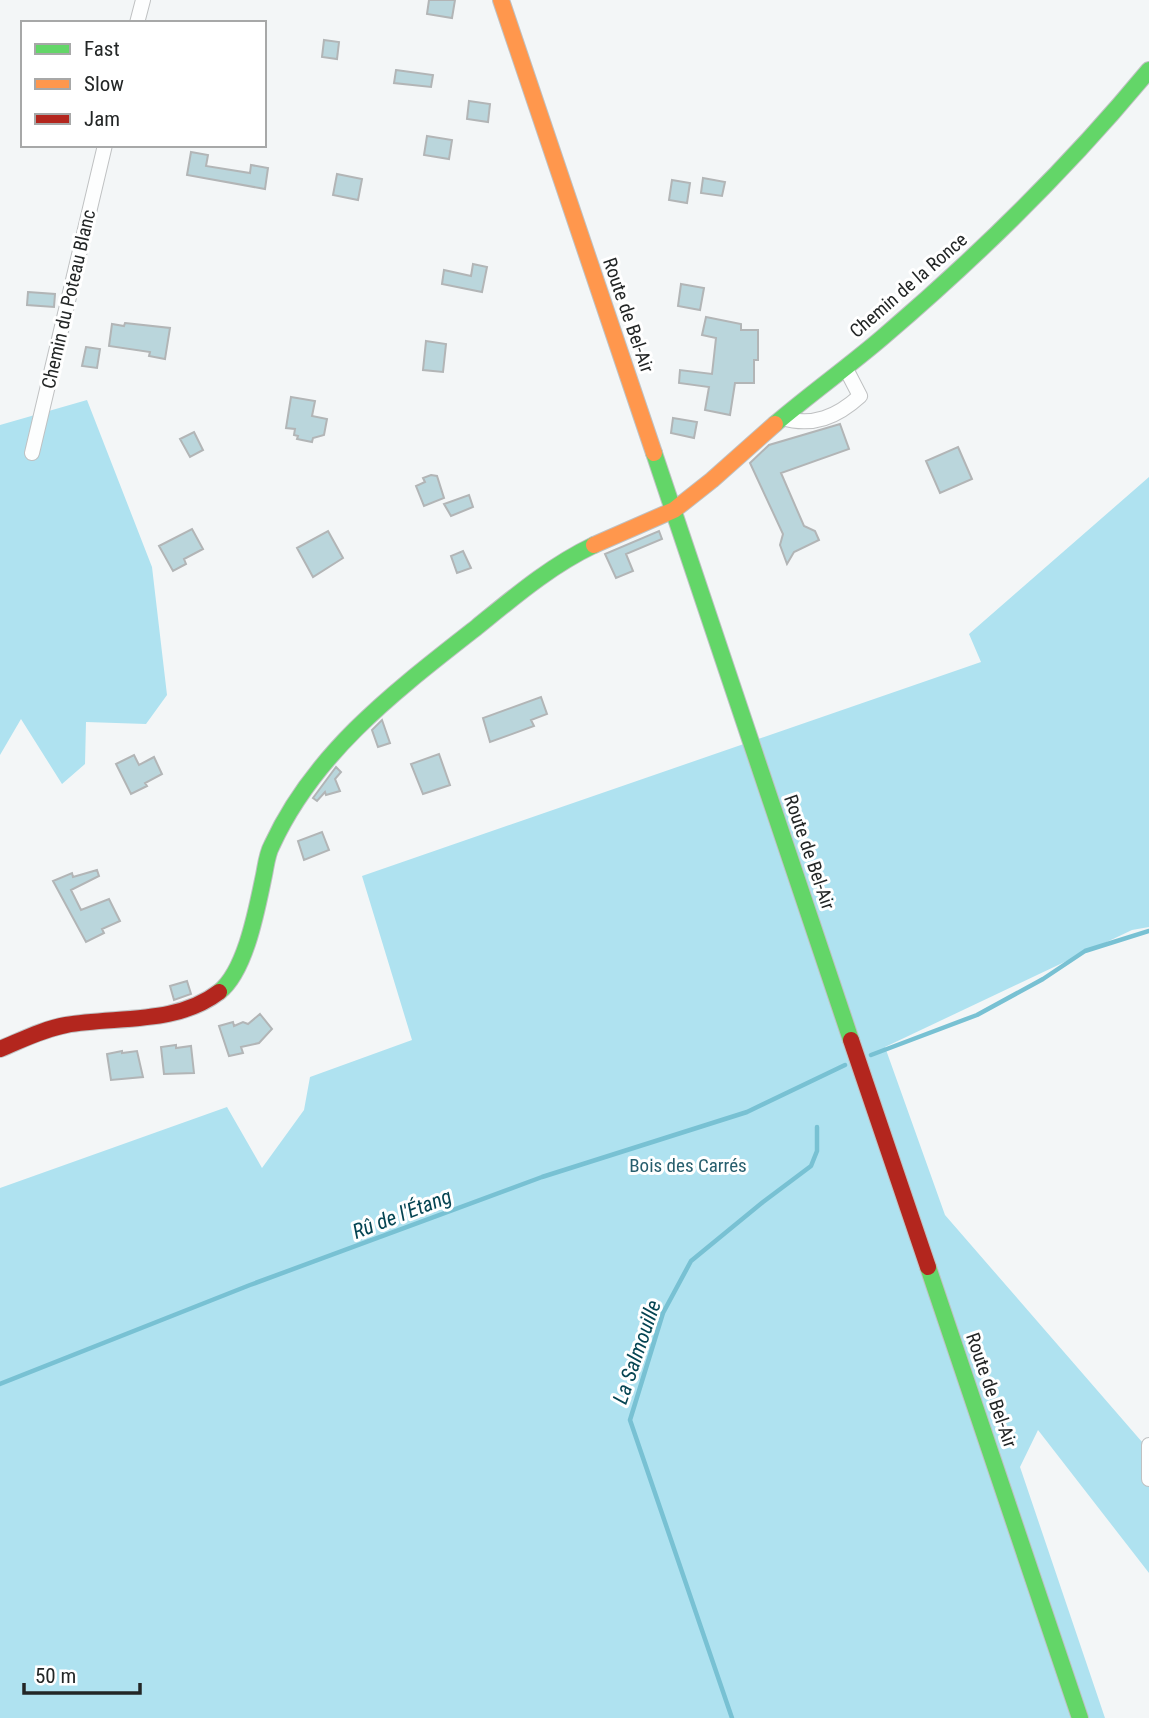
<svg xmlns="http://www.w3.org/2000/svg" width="1149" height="1718" viewBox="0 0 1149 1718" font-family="'Roboto Condensed',sans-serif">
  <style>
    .green { fill: #afe2f0 }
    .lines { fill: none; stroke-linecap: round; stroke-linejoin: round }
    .stream { stroke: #78c1d3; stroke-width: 4.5 }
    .building { fill: #bad6dc; stroke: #b2b5b6; stroke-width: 2 }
    .street-casing { stroke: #bfc1c2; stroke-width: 16 }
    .fast-casing { stroke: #bfc1c2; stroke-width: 18 }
    .slow-casing { stroke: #bfc1c2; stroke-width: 18 }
    .jam-casing { stroke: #bfc1c2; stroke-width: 18 }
    .street { stroke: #fdfefe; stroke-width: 14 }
    .fast { stroke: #63d668; stroke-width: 16 }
    .slow { stroke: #ff974d; stroke-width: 16 }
    .jam { stroke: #b3261e; stroke-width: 16 }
    .labels { text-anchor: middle; stroke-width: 6; stroke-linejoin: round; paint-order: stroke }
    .street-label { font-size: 19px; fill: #232626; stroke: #fff }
    .park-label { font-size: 19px; fill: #275e6d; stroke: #fff }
    .water-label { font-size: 21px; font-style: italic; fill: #054452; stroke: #fff }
  </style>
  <rect width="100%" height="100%" fill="#f3f6f7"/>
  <!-- green -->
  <path class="green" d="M87,400L152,567L167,695L146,724L86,722L85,764L62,784L21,719L0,755V425Z
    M1149,477V927L1132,930L885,1047L945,1215L1149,1450V1573L1038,1430L1020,1467L1105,1718H0V1188L227,1107L262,1168L304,1110L310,1077L412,1040L362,876L981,662L969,634Z"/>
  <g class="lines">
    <!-- stream -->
    <path class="stream" d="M871,1055L977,1015L1043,979L1085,951L1149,931
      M0,1384L250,1285L542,1177L747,1112L845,1065
      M732,1718L630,1420L663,1313L691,1261L763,1202L811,1166L817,1151V1127"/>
  </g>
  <!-- building -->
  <path class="building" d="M429,0H455L452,18L427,14Z
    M324,40L339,42L337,59L322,57Z
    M396,70L433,75L431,87L394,83Z
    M469,101L490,104L488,122L467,119Z
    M427,136L452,140L449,159L424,155Z
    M191,152L208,155L206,166L250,173L251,165L268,168L265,189L187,175Z
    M337,174L362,179L358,200L333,195Z
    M703,178L725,182L722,196L701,193Z
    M672,180L690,183L687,203L669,200Z
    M473,264L487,267L482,292L442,284L444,270L471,276Z
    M681,284L704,288L700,310L678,306Z
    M28,292L55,294L54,307L27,305Z
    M706,317L741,324V330H758V360H754V383H735L730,415L705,410L709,387L679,383L680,370L712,374L716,338L702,335Z
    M125,323L170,328L165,359L149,356L150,352L109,346L112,324L124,326Z
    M426,341L446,344L443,372L423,370Z
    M86,347L100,349L97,368L82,366Z
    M291,397L315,401L312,416L327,419L324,435L313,438L312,442L297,439L298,436L294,435L295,429L286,428Z
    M673,418L697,422L694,438L671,433Z
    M840,424L849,449L781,473L804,526L815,531L819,540L794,552L787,564L780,545L783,534L750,463L769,445Z
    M194,432L203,450L190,457L180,439Z
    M958,447L972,479L940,493L926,461Z
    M431,475L437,476L444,498L424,506L416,486L425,482L423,478Z
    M469,495L473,507L451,516L444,504Z
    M192,529L203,549L184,559L186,564L173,571L159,546Z
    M328,531L343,558L313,577L297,548Z
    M659,531L662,539L626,554L633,571L616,578L605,554Z
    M463,551L471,568L457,573L451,556Z
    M541,697L547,714L531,720L534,726L490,742L483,718Z
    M382,720L390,743L378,747L372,730Z
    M439,754L450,785L423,794L411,764Z
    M134,755L139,765L154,757L162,774L145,783L147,786L131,794L116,764Z
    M336,767L341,772L335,779L340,791L326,795L325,792L317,801L313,798Z
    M322,832L329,850L304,860L298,841Z
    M97,870L99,876L71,890L81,910L109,899L120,921L102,929L104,933L86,942L53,881L72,873L73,877Z
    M187,981L191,994L174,1000L170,986Z
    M260,1014L272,1029L259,1043L241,1047L243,1053L229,1056L219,1026L233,1022L234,1026L243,1022L248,1024Z
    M176,1045V1048L191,1046L194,1073L164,1074L161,1047Z
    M122,1051V1053L137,1051L143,1077L111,1080L107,1054Z"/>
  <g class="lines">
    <defs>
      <path id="street" d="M137,23L143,0
        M782,418C813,427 837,417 860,396L845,367
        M32,453L105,145
        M1149,1445V1479"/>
      <path id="fast" d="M775,424C810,394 848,367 883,337C979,255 1069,167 1149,70
        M654,453L851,1040
        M219,992C246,971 257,908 264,875C266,865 267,854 272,845C315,751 398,689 477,627C514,597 550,566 594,545
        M928,1267L1080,1718"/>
      <path id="slow" d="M501,0L654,453
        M594,545L674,510L712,480L775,424"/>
      <path id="jam" d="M851,1040L928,1267
        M0,1049C22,1040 43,1029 66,1025C117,1016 176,1025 219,992"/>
    </defs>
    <!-- street casing -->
    <use href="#street" class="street-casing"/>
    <!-- fast casing -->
    <use href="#fast" class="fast-casing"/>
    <!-- slow casing -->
    <use href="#slow" class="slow-casing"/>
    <!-- jam casing -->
    <use href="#jam" class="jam-casing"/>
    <!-- street -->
    <use href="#street" class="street"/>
    <!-- fast -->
    <use href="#fast" class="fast"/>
    <!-- slow -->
    <use href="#slow" class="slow"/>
    <!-- jam -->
    <use href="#jam" class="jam"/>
  </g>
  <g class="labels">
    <!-- street labels -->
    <g class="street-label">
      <text transform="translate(908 285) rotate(-41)" y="7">Chemin de la Ronce</text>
      <text transform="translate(68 299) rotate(-77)" y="7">Chemin du Poteau Blanc</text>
      <text transform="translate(629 315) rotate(71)" y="7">Route de Bel-Air</text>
      <text transform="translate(810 852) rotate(71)" y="7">Route de Bel-Air</text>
      <text transform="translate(992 1390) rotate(71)" y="7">Route de Bel-Air</text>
    </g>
    <!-- park labels -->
    <g class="park-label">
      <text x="688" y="1172">Bois des Carrés</text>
    </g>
    <!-- water labels -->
    <g class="water-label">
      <text transform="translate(402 1214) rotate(-21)" y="7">Rû de l'Étang</text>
      <text transform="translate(637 1352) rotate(-71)" y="7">La Salmouille</text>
    </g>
  </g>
  <!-- legend -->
  <rect x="21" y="21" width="245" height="126" fill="#ffffff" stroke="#a7a8a8" stroke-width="2"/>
  <rect x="35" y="44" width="35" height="10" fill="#63d668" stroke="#a7a8a8" stroke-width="2"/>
  <text x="84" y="56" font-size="21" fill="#232626">Fast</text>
  <rect x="35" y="79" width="35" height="10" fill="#ff974d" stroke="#a7a8a8" stroke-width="2"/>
  <text x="84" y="91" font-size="21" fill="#232626">Slow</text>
  <rect x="35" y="114" width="35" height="10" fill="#b3261e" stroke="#a7a8a8" stroke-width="2"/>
  <text x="84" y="126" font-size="21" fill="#232626">Jam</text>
  <!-- scale -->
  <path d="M24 1683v10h116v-10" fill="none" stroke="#232626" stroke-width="3.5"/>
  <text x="35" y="1683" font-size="21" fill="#232626" stroke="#ffffff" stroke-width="5" paint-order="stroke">50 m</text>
</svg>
